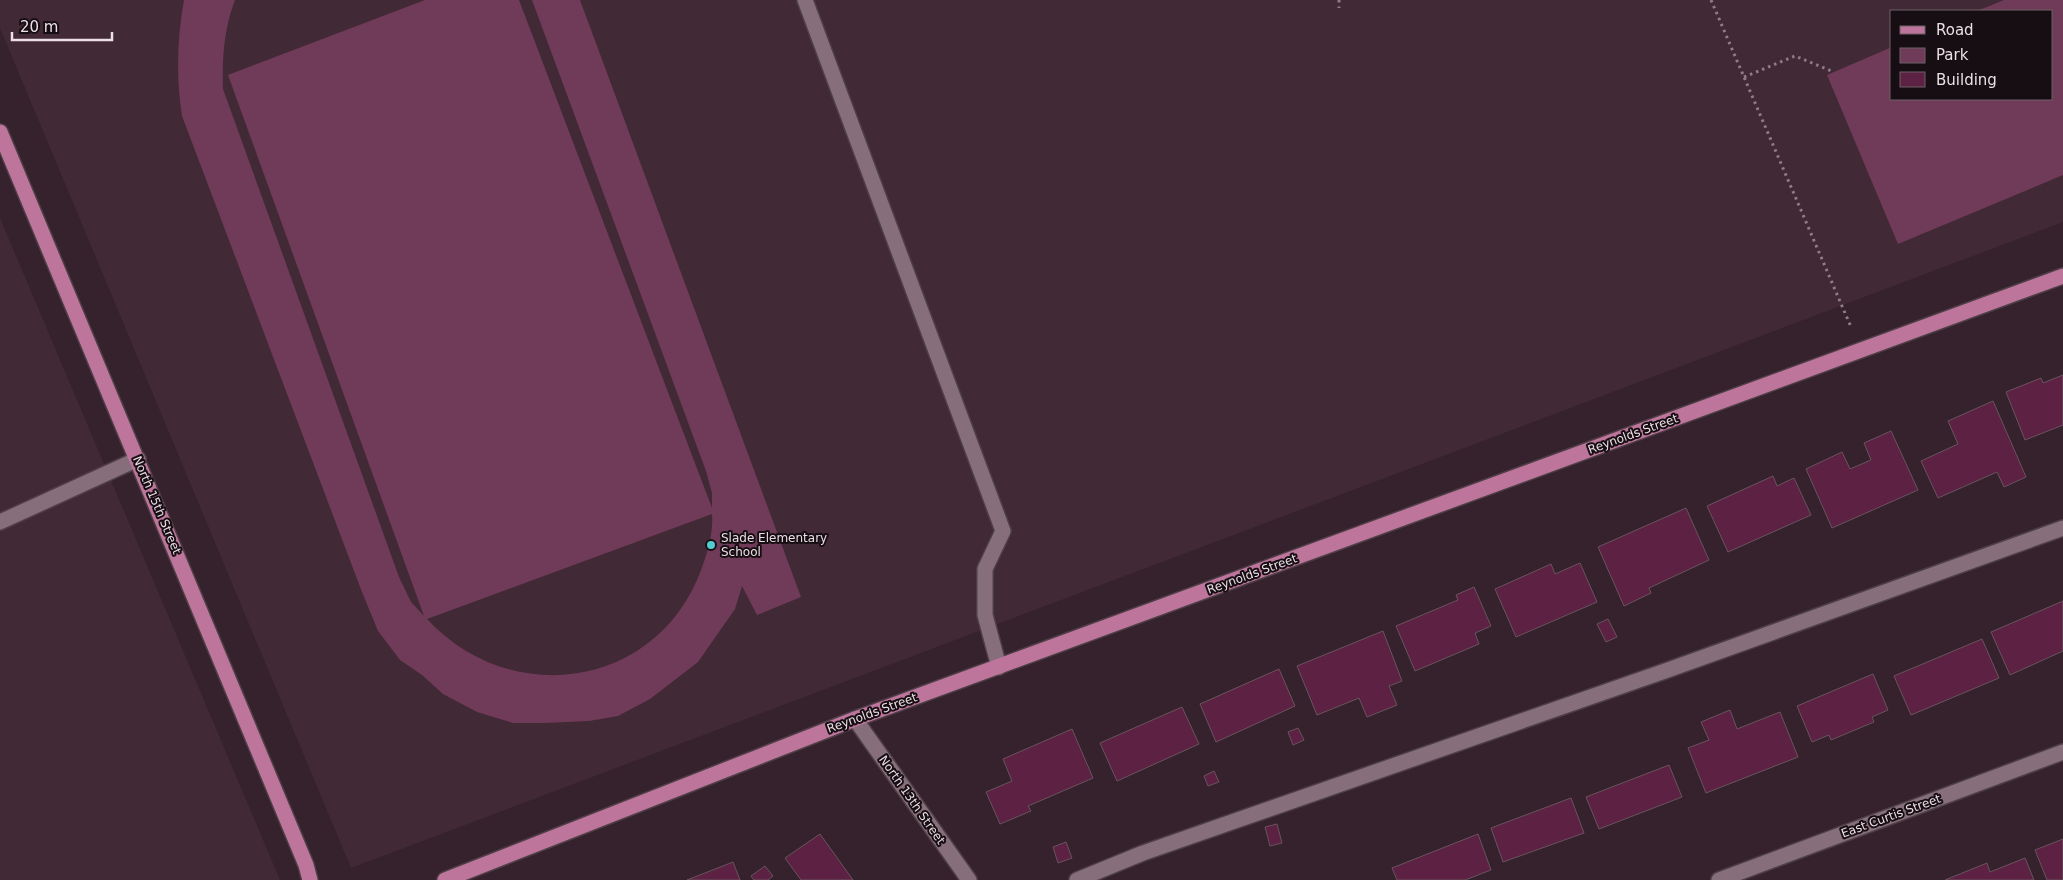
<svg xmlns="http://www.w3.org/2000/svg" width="2063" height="880" viewBox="0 0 2063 880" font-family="'DejaVu Sans',sans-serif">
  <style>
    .built { fill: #422936; fill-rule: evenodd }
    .green { fill: #703b58; fill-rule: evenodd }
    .building { fill: #5c2143; stroke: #69545e }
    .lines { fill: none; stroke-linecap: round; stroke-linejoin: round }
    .minor-casing { stroke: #4e3e46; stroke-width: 18 }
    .major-casing { stroke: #4e3e46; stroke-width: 18 }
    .path { stroke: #8d7d85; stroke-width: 3; stroke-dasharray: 2.5 4; stroke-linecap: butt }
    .minor { stroke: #866f7a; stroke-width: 15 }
    .major { stroke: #be759c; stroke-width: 15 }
    .poi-dot { fill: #51ccd1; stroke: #170e13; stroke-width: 2 }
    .labels { text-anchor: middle; stroke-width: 4; stroke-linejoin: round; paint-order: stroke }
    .street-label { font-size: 12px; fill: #ebdee4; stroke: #170e13 }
    .poi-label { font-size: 12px; fill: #ebdee4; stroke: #170e13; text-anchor: start }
  </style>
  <rect width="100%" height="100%" fill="#35222c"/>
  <!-- built -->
  <path class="built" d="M0,0H2063V222L351,868L0,28ZM1892,11H2052V99H1892Z
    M0,218L280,880H0Z"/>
  <!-- green -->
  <path class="green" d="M184,0H235C224,29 222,57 223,89L399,577L411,602L424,616L228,75L425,0H519L712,508V493L706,471L532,0H580L801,597L757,615L742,586L735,609L698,662L650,699L618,716L589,721L545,723H513L477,712L443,694L422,675L400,660L378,631L362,592L182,116C176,77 177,39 184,0ZM712,514C714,535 705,561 697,580C648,691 507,706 427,619Z
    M2004,0H2063V175L1898,244L1827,75L1892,47V99H2052V11H1977Z"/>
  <!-- building -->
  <path class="building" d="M2063,375V425L2025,440L2006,392L2041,378L2043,383Z
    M1993,401L2026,477L2004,487L1997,472L1938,498L1921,461L1958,444L1948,421Z
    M1891,431L1918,490L1832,528L1806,469L1842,452L1850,469L1871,460L1864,443Z
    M1773,476L1777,486L1794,478L1811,515L1728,552L1707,506Z
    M1686,508L1709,560L1649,588L1651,593L1624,606L1598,547Z
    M1580,563L1597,602L1516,637L1495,589L1551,564L1555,574Z
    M1474,587L1491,626L1475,633L1479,644L1415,671L1396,626L1458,600L1456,595Z
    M2063,601V651L2010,675L1991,632Z
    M1608,619L1617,637L1606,642L1597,624Z
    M1383,631L1402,681L1389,686L1397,705L1367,717L1359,698L1317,715L1297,666Z
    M1982,639L1999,678L1911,715L1894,676Z
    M1279,669L1295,706L1216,742L1200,704Z
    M1873,674L1888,710L1872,717L1874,722L1831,740L1829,735L1812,742L1797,706Z
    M1182,707L1199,744L1117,781L1100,743Z
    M1730,710L1737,729L1780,712L1798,757L1706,793L1688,748L1709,740L1701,722Z
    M1298,728L1304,740L1293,745L1288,732Z
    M1072,729L1093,778L1028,806L1031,811L1000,824L986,792L1012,781L1003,759Z
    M1669,765L1682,797L1599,829L1586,797Z
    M1214,771L1219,782L1208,786L1204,776Z
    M1571,798L1584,833L1503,862L1491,828Z
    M1277,824L1282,843L1270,846L1265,827Z
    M820,834L853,880H801L785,858Z
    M1478,834L1491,870L1465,880H1397L1392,868Z
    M2063,839V880H2047L2035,850Z
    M1066,842L1072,858L1058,863L1053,847Z
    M2025,858L2034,880H1945L1987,863L1990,872Z
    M733,862L740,880H687Z
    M765,866L773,876L768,880H754L751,876Z"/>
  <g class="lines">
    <defs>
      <path id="minor" d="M805,0L1003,531L985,569V615L999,667
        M0,522L138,459
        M855,719L969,880
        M1077,880L1143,853L1665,671L2063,528
        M1719,880L2063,752"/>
      <path id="major" d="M0,132L306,865L310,880
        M445,880L855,719L2063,276"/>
    </defs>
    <!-- minor casing -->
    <use href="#minor" class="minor-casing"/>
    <!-- major casing -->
    <use href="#major" class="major-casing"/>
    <!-- path -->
    <path class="path" d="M1339,0V8
      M1711,0L1851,327
      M1744,77L1795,56L1834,72"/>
    <!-- minor -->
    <use href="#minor" class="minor"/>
    <!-- major -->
    <use href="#major" class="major"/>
  </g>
  <!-- markers -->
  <circle class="poi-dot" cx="711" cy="545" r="5"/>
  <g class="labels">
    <!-- street labels -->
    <g class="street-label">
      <text transform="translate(1633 434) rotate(-20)" y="4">Reynolds Street</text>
      <text transform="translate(157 505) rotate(67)" y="4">North 15th Street</text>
      <text transform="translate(1252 574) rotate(-20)" y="4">Reynolds Street</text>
      <text transform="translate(872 713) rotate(-20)" y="4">Reynolds Street</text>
      <text transform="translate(912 800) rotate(55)" y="4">North 13th Street</text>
      <text transform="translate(1891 816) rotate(-20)" y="4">East Curtis Street</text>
    </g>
    <!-- poi labels -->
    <g class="poi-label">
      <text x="721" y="542">Slade Elementary<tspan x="721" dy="14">School</tspan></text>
    </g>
  </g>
  <!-- legend -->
  <rect x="1890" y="10" width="162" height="90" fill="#170e13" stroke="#6c6167"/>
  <rect x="1900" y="26" width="25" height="8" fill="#be759c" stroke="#6c6167"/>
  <text x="1936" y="35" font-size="15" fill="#ebdee4">Road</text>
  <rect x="1900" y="48" width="25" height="15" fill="#703b58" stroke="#6c6167"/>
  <text x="1936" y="60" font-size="15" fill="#ebdee4">Park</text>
  <rect x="1900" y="72" width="25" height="15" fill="#5c2143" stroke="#6c6167"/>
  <text x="1936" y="85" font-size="15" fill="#ebdee4">Building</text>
  <!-- scale -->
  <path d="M12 32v8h100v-8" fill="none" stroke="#ebdee4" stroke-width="2.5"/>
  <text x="20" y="32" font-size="15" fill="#ebdee4" stroke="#170e13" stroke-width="4" paint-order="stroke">20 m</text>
</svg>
